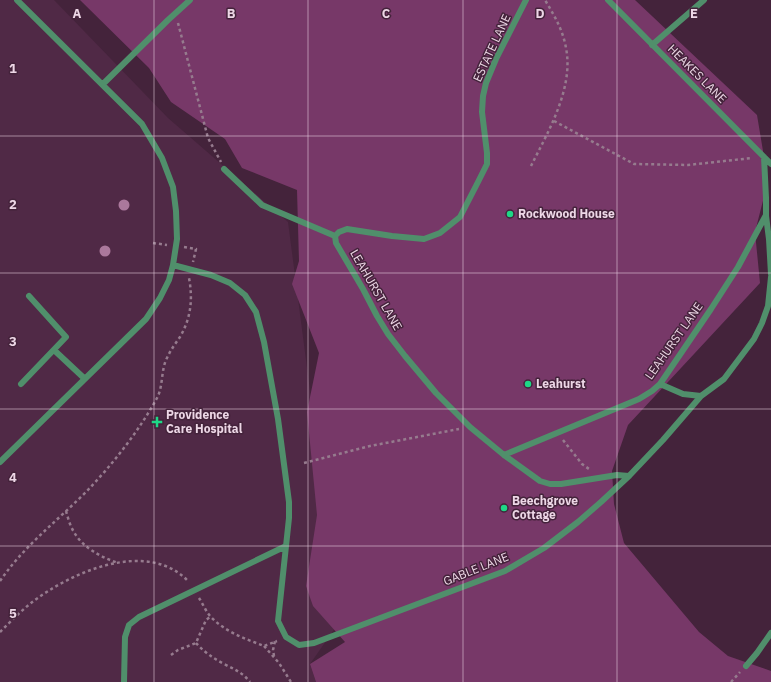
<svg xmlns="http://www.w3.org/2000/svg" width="771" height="682" viewBox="0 0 771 682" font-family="'IBM Plex Sans',sans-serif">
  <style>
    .built { fill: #502946 }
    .green { fill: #773868 }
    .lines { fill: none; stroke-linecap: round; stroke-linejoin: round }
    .path { stroke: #967b8e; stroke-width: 2.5; stroke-dasharray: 3 3; stroke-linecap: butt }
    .service { stroke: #508f6b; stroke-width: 6 }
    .tree { fill: #ab789c }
    .grid { fill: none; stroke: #edd7e6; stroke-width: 1; stroke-opacity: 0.55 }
    .poi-dot { fill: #1ed887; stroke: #44233b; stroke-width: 1.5 }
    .labels { text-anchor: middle; stroke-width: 3; stroke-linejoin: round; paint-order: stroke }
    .street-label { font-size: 12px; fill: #edd7e6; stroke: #44233b }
    .poi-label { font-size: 12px; font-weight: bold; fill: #edd7e6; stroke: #44233b; text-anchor: start }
    .grid-label { font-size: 13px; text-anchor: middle; font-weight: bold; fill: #edd7e6; stroke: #44233b; stroke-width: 3; stroke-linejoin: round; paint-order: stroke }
  </style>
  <rect width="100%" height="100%" fill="#44233b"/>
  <!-- built -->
  <path class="built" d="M0,0H54L168,118L288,222L340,621L310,664L316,682H0Z"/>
  <!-- green -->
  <path class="green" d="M80,0H635L757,115L768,181L755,232L760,283L628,425L612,471L614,504L624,543L699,632L728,656L771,671V682H316L310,664L345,642L313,606L306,586L317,515L307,412L319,353L292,284L299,261L297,190L242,168L225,139L171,102L149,68Z"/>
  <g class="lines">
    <!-- path -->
    <path class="path" d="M178,23L208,138L221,162
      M554,121L634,164L688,165L752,158
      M531,166C548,132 574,88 566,48C563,30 554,15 545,0
      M153,243L167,245
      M184,247L196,249L193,262
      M563,440L582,464L589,469
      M304,463L370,446L459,429
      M66,511C68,518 70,526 74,532C83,548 101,557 118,563
      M0,581C24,546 56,522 86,492C112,465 139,431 157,398C163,387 161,372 166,360C170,351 175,344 180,337C191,318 193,299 189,278
      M199,598C203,604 206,612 211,617C225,632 246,639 264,646L277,641
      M0,632C10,622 20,612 31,603C71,572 148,538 189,582
      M196,643C204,652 213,658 224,664C234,669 243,673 250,682
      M264,646L279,663L291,682
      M171,655L178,650L196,643L206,620L210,617
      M274,656L273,650L275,641
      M731,682L740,672"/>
    <!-- service -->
    <path class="service" d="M608,0L771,164
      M652,45L704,0
      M103,84L168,20L190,0
      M224,169L262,205L335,236
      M766,216L769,239L771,274
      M335,236L336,243L363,289L377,316L388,334L405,356L436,393L470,427L504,455L540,481L550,484H561L617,475L629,476
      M335,236L339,232L347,229L392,236L424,239L440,233L460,217L478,182L487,164V153L482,112L483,96L486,83L496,59L526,0
      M173,265L211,275L230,283L245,295L256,312L264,342L278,419L289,502V518L278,621L286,637L299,645L314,643L505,571L544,548L578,522L601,502L629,476L663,440L701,396L724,379L754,339L762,323L768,306L771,277
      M54,350L85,379
      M21,384L66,337L29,296
      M660,384L683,394L701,396
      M504,455L639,399L652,391L660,384L711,309L738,267L766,215V198L764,157
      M0,462L146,319L160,298L169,280L173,265L177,239L176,211L173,187L162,158L142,124L17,0
      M746,666L757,653L771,633
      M124,682L125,637L129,625L139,617L286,546"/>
  </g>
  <!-- trees -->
  <g class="tree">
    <circle cx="124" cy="205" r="5.5"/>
    <circle cx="105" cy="251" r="5.5"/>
  </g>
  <!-- grid -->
  <path class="grid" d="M154,0V682M308,0V682M463,0V682M617,0V682M0,136H771M0,273H771M0,409H771M0,546H771"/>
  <!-- markers -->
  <g class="poi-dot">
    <circle cx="510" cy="214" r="4"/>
    <circle cx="528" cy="384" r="4"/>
    <path d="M155 416h4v4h4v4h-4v4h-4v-4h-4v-4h4z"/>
    <circle cx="504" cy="508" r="4"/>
  </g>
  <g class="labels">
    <!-- street labels -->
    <g class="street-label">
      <text transform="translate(492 48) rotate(-65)" y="4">ESTATE LANE</text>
      <text transform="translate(697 74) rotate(45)" y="4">HEAKES LANE</text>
      <text transform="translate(376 290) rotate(60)" y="4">LEAHURST LANE</text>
      <text transform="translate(674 341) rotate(-55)" y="4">LEAHURST LANE</text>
      <text transform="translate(476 569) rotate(-22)" y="4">GABLE LANE</text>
    </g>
    <!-- poi labels -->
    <g class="poi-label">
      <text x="518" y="218">Rockwood House</text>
      <text x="536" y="388">Leahurst</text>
      <text x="166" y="419">Providence<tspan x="166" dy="14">Care Hospital</tspan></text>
      <text x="512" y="505">Beechgrove<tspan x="512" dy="14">Cottage</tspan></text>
    </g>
  </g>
  <g class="grid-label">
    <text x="77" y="18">A</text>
    <text x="231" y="18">B</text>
    <text x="386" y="18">C</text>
    <text x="540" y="18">D</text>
    <text x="694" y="18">E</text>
    <text x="13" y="73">1</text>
    <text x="13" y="209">2</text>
    <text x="13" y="346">3</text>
    <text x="13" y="482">4</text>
    <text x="13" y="618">5</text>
  </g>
</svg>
